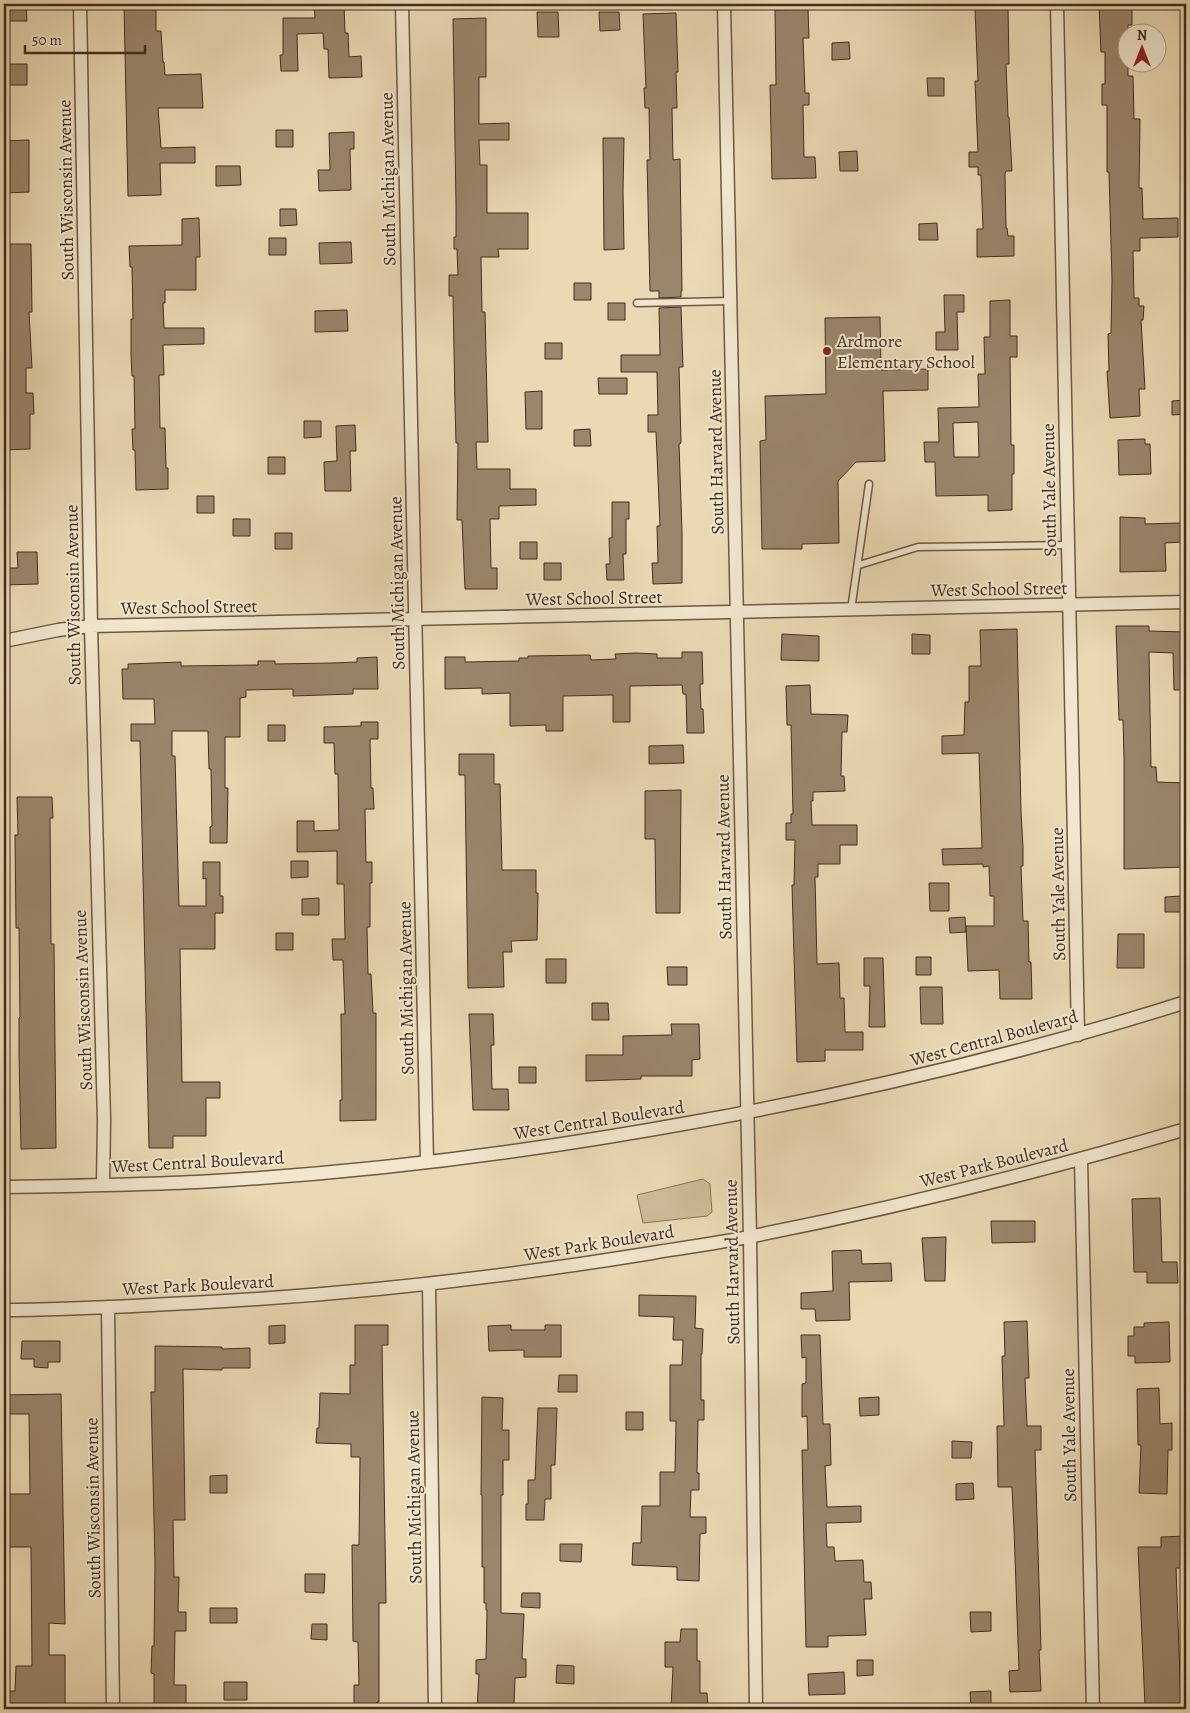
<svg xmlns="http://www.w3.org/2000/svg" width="1190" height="1713" viewBox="0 0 1190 1713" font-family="Alegreya,serif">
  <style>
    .green { fill: #cebc9a; stroke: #88745d }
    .building { fill: #9a866c; stroke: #432d20; fill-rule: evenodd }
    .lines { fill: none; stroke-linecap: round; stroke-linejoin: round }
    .lane-casing { stroke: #6d5845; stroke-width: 9 }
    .street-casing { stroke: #6d5845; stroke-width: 15 }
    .lane { stroke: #f1e6ce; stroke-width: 6 }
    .street { stroke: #f1e6ce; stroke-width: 12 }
    .poi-dot { fill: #8f2418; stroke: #f1e6ce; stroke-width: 2 }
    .labels { text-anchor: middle; stroke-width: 4; stroke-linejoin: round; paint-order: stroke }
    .street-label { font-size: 18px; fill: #432d20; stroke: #f1e6ce }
    .poi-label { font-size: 18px; fill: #432d20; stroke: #f1e6ce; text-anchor: start }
  </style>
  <rect width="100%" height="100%" fill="#ead9b3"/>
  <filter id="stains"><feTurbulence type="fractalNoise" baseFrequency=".004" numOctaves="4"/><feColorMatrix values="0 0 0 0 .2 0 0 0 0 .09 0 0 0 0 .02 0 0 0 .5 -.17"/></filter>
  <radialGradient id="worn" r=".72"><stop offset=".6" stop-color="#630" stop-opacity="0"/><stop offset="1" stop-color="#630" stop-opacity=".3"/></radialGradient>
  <!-- green -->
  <path class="green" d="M703,1179L710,1184L712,1212L707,1216L643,1223L637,1195Z"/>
  <!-- building -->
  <path class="building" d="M4,4H26L27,21H4Z
    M124,4H156V31H161L163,62H164L165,75L201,74L203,108H158L161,148L195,147V163H160L161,195L128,196Z
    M314,4H344L345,33H348L349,57L361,56L362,77L329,78L328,49H324L323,33L297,34L298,71H281L280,55H283V18H315Z
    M1132,4V25H1128V76H1133L1134,119H1140L1139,188H1142L1143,219L1178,218V237L1140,238V251H1133L1134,298H1139V306H1144L1143,320H1141L1145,389H1139L1140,416L1110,418L1107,371H1109L1108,334L1111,333L1112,280L1109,172H1107V105H1102V84H1105V52H1101L1099,5Z
    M1008,8L1009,64H1006L1008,117H1009L1012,171H1006L1005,174L1006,228H1007L1008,236H1014V256L977,257V229H983L981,175H978V167H969V152H978L975,81H978L975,9Z
    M808,9L809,38H803L805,93H809V105H803L804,157H815L816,178L772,179L770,85H776L775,10Z
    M537,12H558L559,37H538Z
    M599,12H619L620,30L600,31Z
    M676,13L678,72H676L677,108H672L673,160L680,159L682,291H681V297L659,298V291H650L647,160H650L649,108H645L644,88H646L643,14Z
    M486,18V77H479V124L509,123V140H479L480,165H487V213H528V249H498L499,257H481L482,312H485L488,442H476L477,469H510V489H536V505L499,506V519H490L491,568H497V589H465L462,520H457L458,443H456L455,405L453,296H449V275H458L457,249H454V237H456V204L453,19Z
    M849,42L850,59L832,60V43Z
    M4,64H27V85H4Z
    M927,78H944V96H928Z
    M276,130H293V147H276Z
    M354,132V149H350L351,190L319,191L318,170H330L329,133Z
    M603,138H624L623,190L624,249L604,250Z
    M29,140V192L4,193V141Z
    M857,151L858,171H840L839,152Z
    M216,166H240L241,185L216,186Z
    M280,209H296L297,225L280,226Z
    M199,218L200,257H196V290H165V303H163L164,328H204V344L163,345L164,375H159L160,428H165L166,468H168V489L136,490L135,450H133L132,429H135L134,376H132L131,355V319H133L132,267H130L129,246L182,245V219Z
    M937,223L938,240H919V224Z
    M269,238H286V255H269Z
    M351,242L352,263L320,264L319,243Z
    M8,244H31L32,312H29L32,368H26V393H33L34,414H30V449L4,450V292H9Z
    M574,283H591V300H574Z
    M944,295H964V312H957L958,350H936V332H945Z
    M1010,300V336H1017V357H1010L1011,445H1014V474H1012V510L988,511V495L936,496L935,462H925L924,442H939L938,408L979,407L978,374H985L984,337H990V301ZM978,422L979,457H954L953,423Z
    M608,303H625V320H608Z
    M681,307L683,367H679L681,443L679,444L682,532V583L653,584L652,563H658L657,526H660L658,478L656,432H648V415H658L657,372H621V355H660L659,308Z
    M347,310L348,331L315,332V311Z
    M880,317L881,370L928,369V390L883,391L885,461L856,462L838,481L839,543L802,544V549H762L760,441L766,440L765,396L826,394L825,318Z
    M545,343H562V359H545Z
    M598,378H627V394H599Z
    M542,391V429H526L525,392Z
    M1186,400V414L1172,415V401Z
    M304,421H321V437L304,438Z
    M355,425L356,451H350L351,491H325L324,462L337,461L336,426Z
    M590,429L591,446H574V430Z
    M1145,439V444H1150L1151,474L1119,475L1118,440Z
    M268,457H285V474H268Z
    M197,496H214V513H197Z
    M612,502H629V519H626V554H623L624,580H607L606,564H610L609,538H612Z
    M1120,517L1145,518V524L1181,523L1182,542L1165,543L1166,571L1120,572Z
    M233,519H250V536H233Z
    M275,533H292V549H275Z
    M520,542H537V559H520Z
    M17,552H37L38,584L4,585V568H18Z
    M544,563H561V580H544Z
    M1116,626H1149V631L1186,632V690H1174L1173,653L1149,652L1151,767H1156L1157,782L1186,783V867L1124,869V757L1123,720H1119Z
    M1017,629L1021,811L1023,847V866H1021L1023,921H1028L1029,962H1031L1032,999H1000L999,970L968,971L966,926H994V896H990L989,866L983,867V864L943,865L942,849L982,848L979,753L942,754V736L964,735L965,702H969V666H981L980,630Z
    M782,634L819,636V661L781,660Z
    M912,634L930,635V654H912Z
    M682,652H702L703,684H700L701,709H703L704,733H687L686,694H683L682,685L630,686V722H613V695L563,696V731H546V725L510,726V693L482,694V688L445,689V657H465V662L519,661V658H528V656L590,655L591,660L616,659L615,654L636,653L657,654V658H682Z
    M377,657L378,689H353V694L293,696V689L246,690V697L240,698V737H225V788H228L227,843H210V827L212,826L211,769H209L208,731H172V756H175L179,906H206V878L203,879V862H220V896H223V913H215V949H180L182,1082H220V1098H206V1136H173V1148H149L140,741H131V724H155L154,699H123L122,669H128V664L181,662V666L258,665V661H275V664L332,663L357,662V658Z
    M810,685L811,714L848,715L847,732H842L841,776H844L845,791L813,792V801H811L812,825H857V845H840V864H818V877H815L817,964L839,963L840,998H844L845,1032H863V1050H825V1061L797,1062L792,885H794L795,840H786V823H791V814H793L791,725H787L786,686Z
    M361,722H378V739H370L371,788H373L374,809H365L366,862H372V883H370V927H367L368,974H371L373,1013H376V1120L340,1121V1100H342L341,1014H345L343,960H333L332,939H345L344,884H337V851L297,852V821H314V831L339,830L338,774H335L334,743H324V727L361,726Z
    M268,725H285V741H268Z
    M683,745L684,763L649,764V746Z
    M459,754H494V784H500L502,870H536V893H538L537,940L511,941L512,952H503L504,987L468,988L465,775H459Z
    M681,790L680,913H656L655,839H645V791Z
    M17,797H52L53,818H50L51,944H54L56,1148L21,1149L19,1053V1018L20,1017L19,928H16L15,835H18Z
    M291,861H308V877L291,878Z
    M929,883H949V911H930Z
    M1182,896V912H1165V897Z
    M319,898V915H302V899Z
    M965,917L966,932L950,933L949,918Z
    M276,933H293V950H276Z
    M1118,934H1144V968H1117Z
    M916,957H931V975H916Z
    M864,958H883L885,1027H869L870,986H864Z
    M546,959H566V983H546Z
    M667,967H687V985H668Z
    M920,987H942L943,1024H921Z
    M592,1003H608L609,1020H592Z
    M469,1014H493L494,1045H491L492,1089H508L509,1110H473Z
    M671,1024H699L700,1059L692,1060V1076H641V1079L586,1081V1055H623V1036L672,1035Z
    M519,1067H536V1083H519Z
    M1160,1198L1162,1262H1177L1178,1283H1147V1272H1134L1132,1199Z
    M991,1221H1035V1242L992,1243Z
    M946,1237L945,1281H925L922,1238Z
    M861,1250L862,1264L891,1263L892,1281L849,1282L850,1320L816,1321L815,1309H801V1293L833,1291L832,1251Z
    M639,1295L696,1296L695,1328L703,1329L702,1354H701V1400H704V1420H698L697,1473H699V1490H691L690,1517H706V1533L700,1534L699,1581L677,1580V1567L632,1565L633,1543H641L642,1506H660V1472H675L676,1421H670V1365H682L683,1340H673L674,1317L639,1316Z
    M1027,1321L1029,1378H1025L1027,1426H1041V1450H1035L1041,1650H1039L1041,1691L1010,1692L1009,1671L1019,1670L1014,1529L1012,1487H998L997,1426H1004L1002,1356H1005L1004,1322Z
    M1169,1322L1170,1362L1135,1363V1356H1128V1336H1134V1327H1144V1323Z
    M285,1325V1343L269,1344V1326Z
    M355,1325H388V1345H382L386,1603H379V1702H377V1709H354V1685H359L358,1642L353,1641L352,1545H359L360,1457H351V1444L316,1443L317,1428H319L320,1393L350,1394V1365H355Z
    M511,1325V1330H545V1325H561V1357H524V1350L489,1351L488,1326Z
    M801,1335H820L823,1424H830L831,1465L825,1466L827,1507L861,1506V1522L826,1523L827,1547H834L835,1561L863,1560L864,1582H871L872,1599H864L866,1635L828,1636V1647H806L802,1450H808L807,1416L802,1417V1384L806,1383V1357L802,1358Z
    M22,1341H60V1362H48V1368L34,1367V1359H21Z
    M155,1346L222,1347V1349L250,1348V1368H222V1370L183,1369L185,1520H173L174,1577H179L178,1612H186V1631H175L174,1685H186V1704H154V1674L151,1673L152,1646H154L155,1563L151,1392H155Z
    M559,1375H577V1392H558Z
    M1159,1388L1160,1424L1172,1423V1450H1168L1167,1494L1139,1493L1141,1445H1138L1137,1389Z
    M61,1394L65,1624L49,1623V1655H65V1706H4V1691H15L16,1666H32L31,1547H4V1494H30L29,1414H4V1395Z
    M482,1397L503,1398L502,1430H509V1460H503V1495H501V1613L524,1614L522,1659H526V1677L515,1678L514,1705L507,1704V1709H477L479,1674H476V1660L486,1659L487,1610H486V1603H484V1567H482V1495H481Z
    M879,1397V1415L860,1416L859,1398Z
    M538,1408H557L555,1465H551V1499H545L544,1520H526V1504H528V1480H535Z
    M626,1412H643V1430H626Z
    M952,1441L972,1442L971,1458H952Z
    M227,1475V1493H210V1476Z
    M973,1483L974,1499L956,1500V1484Z
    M1186,1536V1552H1183V1568H1176L1181,1705L1145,1706L1138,1547H1161V1537Z
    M560,1544H582L581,1562L560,1561Z
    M305,1574H325L324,1593L305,1592Z
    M522,1593H540V1608L521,1607Z
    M210,1608H237V1623H210Z
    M970,1612H991V1631L971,1632Z
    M312,1624H327V1640L311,1639Z
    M681,1629H697V1661H700V1693H707L708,1709H671L673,1667H665V1642H680Z
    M857,1660H873V1675L857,1676Z
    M557,1665L574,1666V1684L556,1683Z
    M844,1672L845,1694L809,1695L808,1674Z
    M224,1682H247V1700H224Z
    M991,1691V1709H971L970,1692Z"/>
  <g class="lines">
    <defs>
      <path id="lane" d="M637,303L730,301
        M859,565L918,547L1068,545
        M851,610L869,484"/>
      <path id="street" d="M80,4L91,626L104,1120L103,1185
        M402,4L427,1162
        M724,4L750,1237L756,1709
        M1057,4L1078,1035
        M4,641L58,630L91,626L1186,602
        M1081,1160L1093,1709
        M4,1187C68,1186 133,1185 197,1182C364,1173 530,1152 694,1122C860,1092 1025,1053 1186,1002
        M429,1284L435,1709
        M108,1307L113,1709
        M4,1310C66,1310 128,1306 191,1303C345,1295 499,1278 652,1253C686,1247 720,1243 753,1236C899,1207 1043,1171 1186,1129"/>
    </defs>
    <!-- lane casing -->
    <use href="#lane" class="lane-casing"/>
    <!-- street casing -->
    <use href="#street" class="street-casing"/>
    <!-- lane -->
    <use href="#lane" class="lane"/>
    <!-- street -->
    <use href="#street" class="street"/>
  </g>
  <!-- markers -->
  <circle class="poi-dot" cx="827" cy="351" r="5"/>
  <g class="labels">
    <!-- street labels -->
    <g class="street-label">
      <text transform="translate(388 179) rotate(-91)" y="6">South Michigan Avenue</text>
      <text transform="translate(66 190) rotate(-91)" y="6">South Wisconsin Avenue</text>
      <text transform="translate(716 452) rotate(-91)" y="6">South Harvard Avenue</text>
      <text transform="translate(1049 490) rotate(-91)" y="6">South Yale Avenue</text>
      <text transform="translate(397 583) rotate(-91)" y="6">South Michigan Avenue</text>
      <text transform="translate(999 589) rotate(-1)" y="6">West School Street</text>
      <text transform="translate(73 595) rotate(-91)" y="6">South Wisconsin Avenue</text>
      <text transform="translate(594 598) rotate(-1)" y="6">West School Street</text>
      <text transform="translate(189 607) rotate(-1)" y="6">West School Street</text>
      <text transform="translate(724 857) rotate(-91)" y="6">South Harvard Avenue</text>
      <text transform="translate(1058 894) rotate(-91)" y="6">South Yale Avenue</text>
      <text transform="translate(406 988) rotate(-91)" y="6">South Michigan Avenue</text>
      <text transform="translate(83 1000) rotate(-92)" y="6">South Wisconsin Avenue</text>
      <text transform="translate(994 1038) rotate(-15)" y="6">West Central Boulevard</text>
      <text transform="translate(599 1120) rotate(-9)" y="6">West Central Boulevard</text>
      <text transform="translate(198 1162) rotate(-3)" y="6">West Central Boulevard</text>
      <text transform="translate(994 1163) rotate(-14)" y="6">West Park Boulevard</text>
      <text transform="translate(599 1243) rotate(-9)" y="6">West Park Boulevard</text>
      <text transform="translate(732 1262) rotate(-91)" y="6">South Harvard Avenue</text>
      <text transform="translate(198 1285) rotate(-3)" y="6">West Park Boulevard</text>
      <text transform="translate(1069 1435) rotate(-91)" y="6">South Yale Avenue</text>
      <text transform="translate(414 1497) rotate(-91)" y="6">South Michigan Avenue</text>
      <text transform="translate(93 1508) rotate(-91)" y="6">South Wisconsin Avenue</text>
    </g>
    <!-- poi labels -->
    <g class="poi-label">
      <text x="837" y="347">Ardmore<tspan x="837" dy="21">Elementary School</tspan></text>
    </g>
  </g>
  <!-- margin -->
  <rect width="1190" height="1713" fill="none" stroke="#ead9b3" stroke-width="20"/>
  <rect x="5" y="5" width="1180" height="1703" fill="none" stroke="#432d20" stroke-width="2.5"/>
  <rect x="10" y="10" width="1170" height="1693" fill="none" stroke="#432d20"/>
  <!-- north arrow -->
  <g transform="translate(1142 48)"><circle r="24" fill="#f1e6ce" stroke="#ab9c88"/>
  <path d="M0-4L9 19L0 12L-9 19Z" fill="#8f2418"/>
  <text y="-8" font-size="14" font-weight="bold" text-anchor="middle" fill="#432d20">N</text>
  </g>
  <!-- scale -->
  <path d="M25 45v8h120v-8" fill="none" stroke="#432d20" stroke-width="2.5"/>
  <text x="32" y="45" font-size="15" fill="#432d20" stroke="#f1e6ce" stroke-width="4" paint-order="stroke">50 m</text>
  <rect width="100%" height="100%" filter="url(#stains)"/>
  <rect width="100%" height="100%" fill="url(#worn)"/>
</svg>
